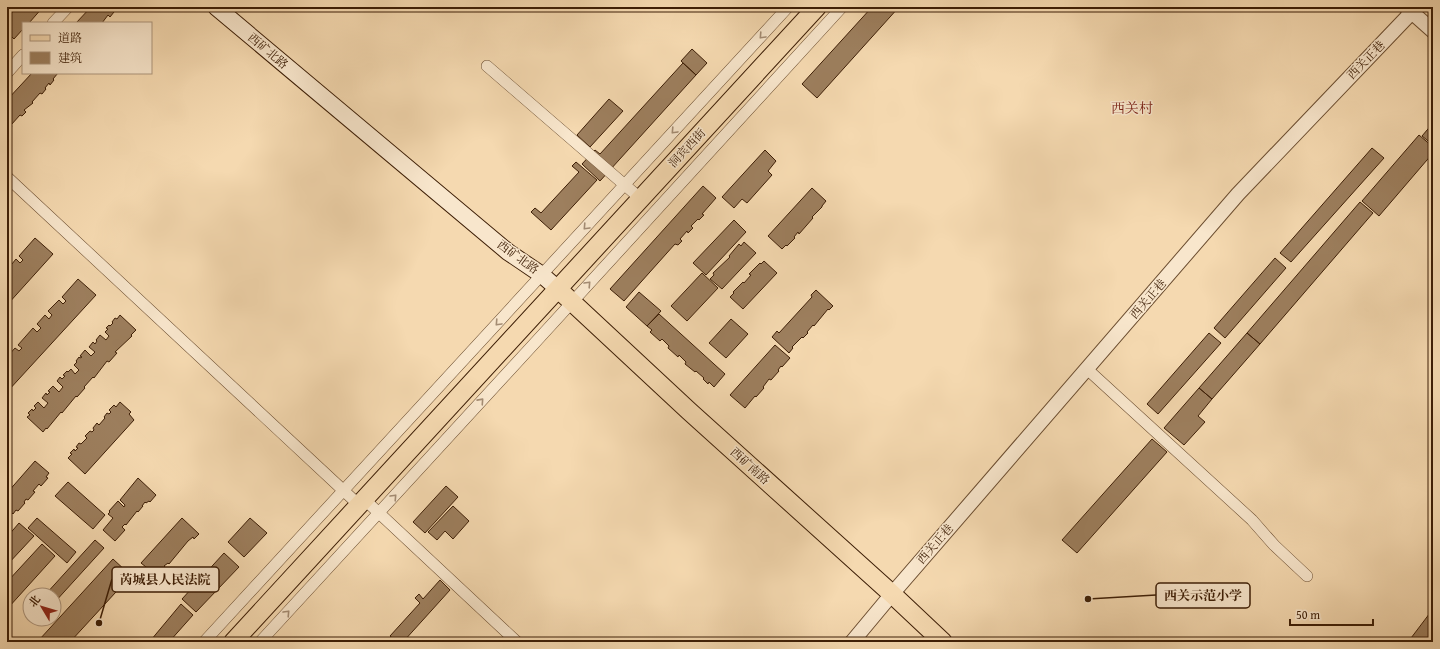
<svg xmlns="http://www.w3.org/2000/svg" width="1440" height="649" viewBox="0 0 1440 649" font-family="'Gentium Book Plus','Noto Serif SC',serif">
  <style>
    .building { fill: #9d7f5e; stroke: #3d1e06 }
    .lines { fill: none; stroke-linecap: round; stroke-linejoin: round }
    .minor-casing { stroke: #6b4d30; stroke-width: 12 }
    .tertiary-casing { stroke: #6b4d30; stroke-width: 16 }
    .secondary-casing { stroke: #3d1e06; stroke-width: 18 }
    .primary-casing { stroke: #3d1e06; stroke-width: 20 }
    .minor { stroke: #f8e6cc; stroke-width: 11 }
    .tertiary { stroke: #f8e6cc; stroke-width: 14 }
    .secondary { stroke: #f8e6cc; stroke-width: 16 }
    .primary { stroke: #f5d9b0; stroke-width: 18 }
    .oneway { stroke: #a48c73 }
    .labels { text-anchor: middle; stroke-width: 3; stroke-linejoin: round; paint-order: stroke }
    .street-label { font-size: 12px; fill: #3d1e06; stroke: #f8e6cc }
    .quarter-label { font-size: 14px; fill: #7a1f14; stroke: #f8e6cc }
    .leader { fill: none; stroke: #3d1e06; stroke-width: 1.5 }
    .callout-dot { fill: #3d1e06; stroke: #f8e6cc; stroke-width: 1.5 }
    .callout { fill: #f8e6cc; stroke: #3d1e06; stroke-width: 1.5 }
    .callout-label { font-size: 13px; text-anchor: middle; font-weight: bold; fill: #3d1e06 }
  </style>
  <rect width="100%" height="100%" fill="#f5d9b0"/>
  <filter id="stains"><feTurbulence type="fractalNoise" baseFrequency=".005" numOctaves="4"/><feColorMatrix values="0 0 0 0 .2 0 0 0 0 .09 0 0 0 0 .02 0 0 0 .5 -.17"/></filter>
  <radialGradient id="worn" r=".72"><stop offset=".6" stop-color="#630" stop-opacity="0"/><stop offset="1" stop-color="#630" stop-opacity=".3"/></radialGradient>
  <!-- building -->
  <path class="building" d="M17,7H43L29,23H23V29L14,39L7,32V16L8,17Z
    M91,7H119L118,9L116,7L113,11L114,12L110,17L108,15L102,23H76Z
    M872,7H899L817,98L802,84Z
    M692,49L707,63L696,75L681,61Z
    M683,63L696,75L600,181L582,164L595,150L600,154Z
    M32,73H58L53,79L54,80L50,85L49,83L45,88L46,89L42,94L40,93L32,102L33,103L24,110L26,112L22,116L20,115L11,125L12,126L8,131L7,130V100Z
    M609,99L623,111L590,147L577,135Z
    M1433,123V145L1422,136Z
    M1419,135L1433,147V153L1379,216L1362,201Z
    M1372,148L1384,158L1291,262L1280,253Z
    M765,150L776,161L768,171L772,175L747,203L742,199L734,208L722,197Z
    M576,162L597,180L551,230L531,212L535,208L541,213L579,172L572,166Z
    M703,186L716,198L702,214L704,215L699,220L698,219L691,226L693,228L688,233L687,231L680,239L682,241L678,245L675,244L624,301L610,289Z
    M812,188L826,201L822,206V207L812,217L813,218L799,234L798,232L794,237L795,238L787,246L786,245L782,249L768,236Z
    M1360,202L1373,213L1260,344L1247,333Z
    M734,220L746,232L706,275L693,263Z
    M35,238L53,254L7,305V278L10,275L7,272V270L16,259L20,263L23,260L19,256Z
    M744,242L756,253L722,289L710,279L714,275L713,273L730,257L729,256L739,244L741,246Z
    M1275,258L1286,268L1225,338L1214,328Z
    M764,261L777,273L743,309L730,297L734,293L733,292L743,282L744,283L751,275L749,274L760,263L761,264Z
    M702,273L718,288L687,321L671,306Z
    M78,279L96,295L7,392V357L15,348L19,351L22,348L18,345L33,328L37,332L41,328L37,324L45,315L49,319L52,315L48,311L59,300L63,304L66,301L62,297Z
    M816,290L833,306L829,310L828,309L814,326L813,325L807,332L808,333L803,338L802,337L792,347L793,348L789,353L772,337L777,331L779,333L812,297L811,295Z
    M639,292L661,311L647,326L626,307Z
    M659,314L725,374L714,387L709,382L708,384L703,379L704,378L696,371L695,372L685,364L686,362L679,355L678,357L668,348L669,346L662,339L660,341L650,332L652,330L647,326Z
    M120,315L136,330L131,335L132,336L115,352L117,353L109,362L107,361L94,378L93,377L84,387L85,388L77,397L76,396L62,413L61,412L47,429L46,428L43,432L27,417L30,415L28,413L32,409L33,411L36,408L34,406L38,402L44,408L48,403L42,398L46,393L47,395L50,392L48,391L53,386L59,392L63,387L57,381L60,377L62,379L65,376L63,375L67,371L68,372L71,369L75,374L79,370L74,365L77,362L76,361L79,357L80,358L82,357L80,356L85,350L91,356L95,352L89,347L93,342L95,344L97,341L96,340L100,335L106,340L109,336L105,332L108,329L106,328L109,325L110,326L113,323L112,322L115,318L117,319Z
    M731,319L748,334L726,358L709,343Z
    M1209,333L1221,343L1158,414L1147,404Z
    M1247,333L1260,344L1212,399L1199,388Z
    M775,345L790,358L782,367L781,366L778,370L779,371L771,380L769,379L763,387L764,388L756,397L755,396L745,408L730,395Z
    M1199,388L1212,399L1198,416L1205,422L1184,445L1164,428Z
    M120,402L131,412L129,414L134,420L85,474L68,458L72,454L70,453L74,449L75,451L78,448L76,447L79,443L81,444L87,438L85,436L90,431L92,432L94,430L93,428L97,423L99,425L105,418L104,417L107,413L109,414L111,412L109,410L114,405L116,407Z
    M1152,439L1167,452L1077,553L1062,540Z
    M35,461L49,473L46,477L48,478L41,486L39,484L33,491L35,492L28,500L26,499L24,502L25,503L18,511L16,510L13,514L7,508V493Z
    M138,478L156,495L150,502L149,501L146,503L145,502L142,506H143L138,512L137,511L126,525L125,524L122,527L125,530L115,541L103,530L113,518L108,514L110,512L109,511L118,501L124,507L125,505L120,500Z
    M68,482L105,515L93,529L55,496Z
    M446,486L458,497L425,533L413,522Z
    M453,506L469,521L453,539L445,531L437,540L428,532Z
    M37,518L76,552L67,563L28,528Z
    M182,518L199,534L194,539L193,537L188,541L169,564L168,563L164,566L165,567L160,573L159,572L156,575L141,563Z
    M250,518L267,533L244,557L228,542Z
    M19,523L34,536L7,565V537Z
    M95,540L104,548L54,603V595H45Z
    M42,544L55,556L8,608L7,582Z
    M224,553L239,567L196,612L182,599Z
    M113,559L127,572L128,575L127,580L70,642H42L39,640Z
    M440,580L450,590L403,642H397L390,636L420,603L415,598L419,594L423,599Z
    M181,604L193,615L169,642H153L151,640Z
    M1433,609V638L1430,642H1408Z
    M30,612V619H39L35,624L26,616Z"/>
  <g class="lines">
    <defs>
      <path id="minor" d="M53,23L68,7
        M487,66L641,199
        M7,73L23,55
        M7,177L359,505
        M1087,369L1252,520L1274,545L1307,576
        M364,499L517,642
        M204,642L788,7
        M260,642C455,431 648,219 842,7"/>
      <path id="tertiary" d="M1406,7L1433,31
        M852,642L892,594L1238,194L1412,12"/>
      <path id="secondary" d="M216,7L508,252L542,275L558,289"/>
      <path id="primary" d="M558,289L689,411L892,594L943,642
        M233,642L817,7"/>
    </defs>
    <!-- minor casing -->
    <use href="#minor" class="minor-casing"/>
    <!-- tertiary casing -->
    <use href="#tertiary" class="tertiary-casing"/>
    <!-- secondary casing -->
    <use href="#secondary" class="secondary-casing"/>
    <!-- primary casing -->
    <use href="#primary" class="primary-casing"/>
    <!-- minor -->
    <use href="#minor" class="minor"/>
    <!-- tertiary -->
    <use href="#tertiary" class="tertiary"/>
    <!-- secondary -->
    <use href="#secondary" class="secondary"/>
    <!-- primary -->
    <use href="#primary" class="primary"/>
  </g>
  <!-- one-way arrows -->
  <defs><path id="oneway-chevron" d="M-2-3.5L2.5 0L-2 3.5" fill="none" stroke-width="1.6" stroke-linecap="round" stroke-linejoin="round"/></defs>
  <g class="oneway">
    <use href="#oneway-chevron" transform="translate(762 36) rotate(133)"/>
    <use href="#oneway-chevron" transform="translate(674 131) rotate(133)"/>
    <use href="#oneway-chevron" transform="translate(586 227) rotate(133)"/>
    <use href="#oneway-chevron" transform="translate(588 284) rotate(-47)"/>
    <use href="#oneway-chevron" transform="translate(498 323) rotate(133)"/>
    <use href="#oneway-chevron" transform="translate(481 401) rotate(-48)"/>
    <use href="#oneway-chevron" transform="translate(394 497) rotate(-47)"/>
    <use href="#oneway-chevron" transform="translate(287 613) rotate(-47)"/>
  </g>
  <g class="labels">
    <!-- street labels -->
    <g class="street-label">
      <text transform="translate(268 51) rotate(40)" y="4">西矿北路</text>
      <text transform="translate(1366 60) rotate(-46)" y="4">西关正巷</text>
      <text transform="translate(687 148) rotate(-47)" y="4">洞宾西街</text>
      <text transform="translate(518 257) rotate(36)" y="4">西矿北路</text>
      <text transform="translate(1148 299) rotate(-49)" y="4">西关正巷</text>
      <text transform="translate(750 466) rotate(42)" y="4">西矿南路</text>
      <text transform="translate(935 544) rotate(-49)" y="4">西关正巷</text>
    </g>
    <!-- quarter labels -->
    <g class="quarter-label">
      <text x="1132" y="113">西关村</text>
    </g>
  </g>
  <!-- callouts -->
  <path class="leader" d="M99 623L112 579M1088 599L1156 595"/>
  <g class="callout-dot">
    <circle cx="99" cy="623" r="4"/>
    <circle cx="1088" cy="599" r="4"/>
  </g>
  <g class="callout">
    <rect x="112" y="567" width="107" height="25" rx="4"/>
    <rect x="1156" y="583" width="94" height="25" rx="4"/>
  </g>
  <g class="callout-label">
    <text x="165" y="584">芮城县人民法院</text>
    <text x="1203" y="600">西关示范小学</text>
  </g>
  <!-- margin -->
  <rect width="1440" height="649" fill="none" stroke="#f5d9b0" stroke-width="24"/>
  <rect x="8" y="8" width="1424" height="633" fill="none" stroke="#3d1e06" stroke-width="2"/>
  <rect x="12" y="12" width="1416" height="625" fill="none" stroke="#3d1e06"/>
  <!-- legend -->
  <rect x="22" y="22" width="130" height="52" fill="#f8e6cc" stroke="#ad967d"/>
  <rect x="30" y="35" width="20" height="6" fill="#f5d9b0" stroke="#ad967d"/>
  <text x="58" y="42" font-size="12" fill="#3d1e06">道路</text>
  <rect x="30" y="52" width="20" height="12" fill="#9d7f5e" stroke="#ad967d"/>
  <text x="58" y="62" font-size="12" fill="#3d1e06">建筑</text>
  <!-- north arrow -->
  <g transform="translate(42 607) rotate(308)"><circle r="19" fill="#f8e6cc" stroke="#ad967d"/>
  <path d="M0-3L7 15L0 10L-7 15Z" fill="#8f2418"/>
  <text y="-6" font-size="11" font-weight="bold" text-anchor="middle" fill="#3d1e06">北</text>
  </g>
  <!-- scale -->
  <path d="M1290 619v6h83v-6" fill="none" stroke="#3d1e06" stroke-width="2"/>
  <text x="1296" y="619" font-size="12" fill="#3d1e06" stroke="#f8e6cc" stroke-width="3" paint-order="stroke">50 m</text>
  <rect width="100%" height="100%" filter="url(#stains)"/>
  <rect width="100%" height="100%" fill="url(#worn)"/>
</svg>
